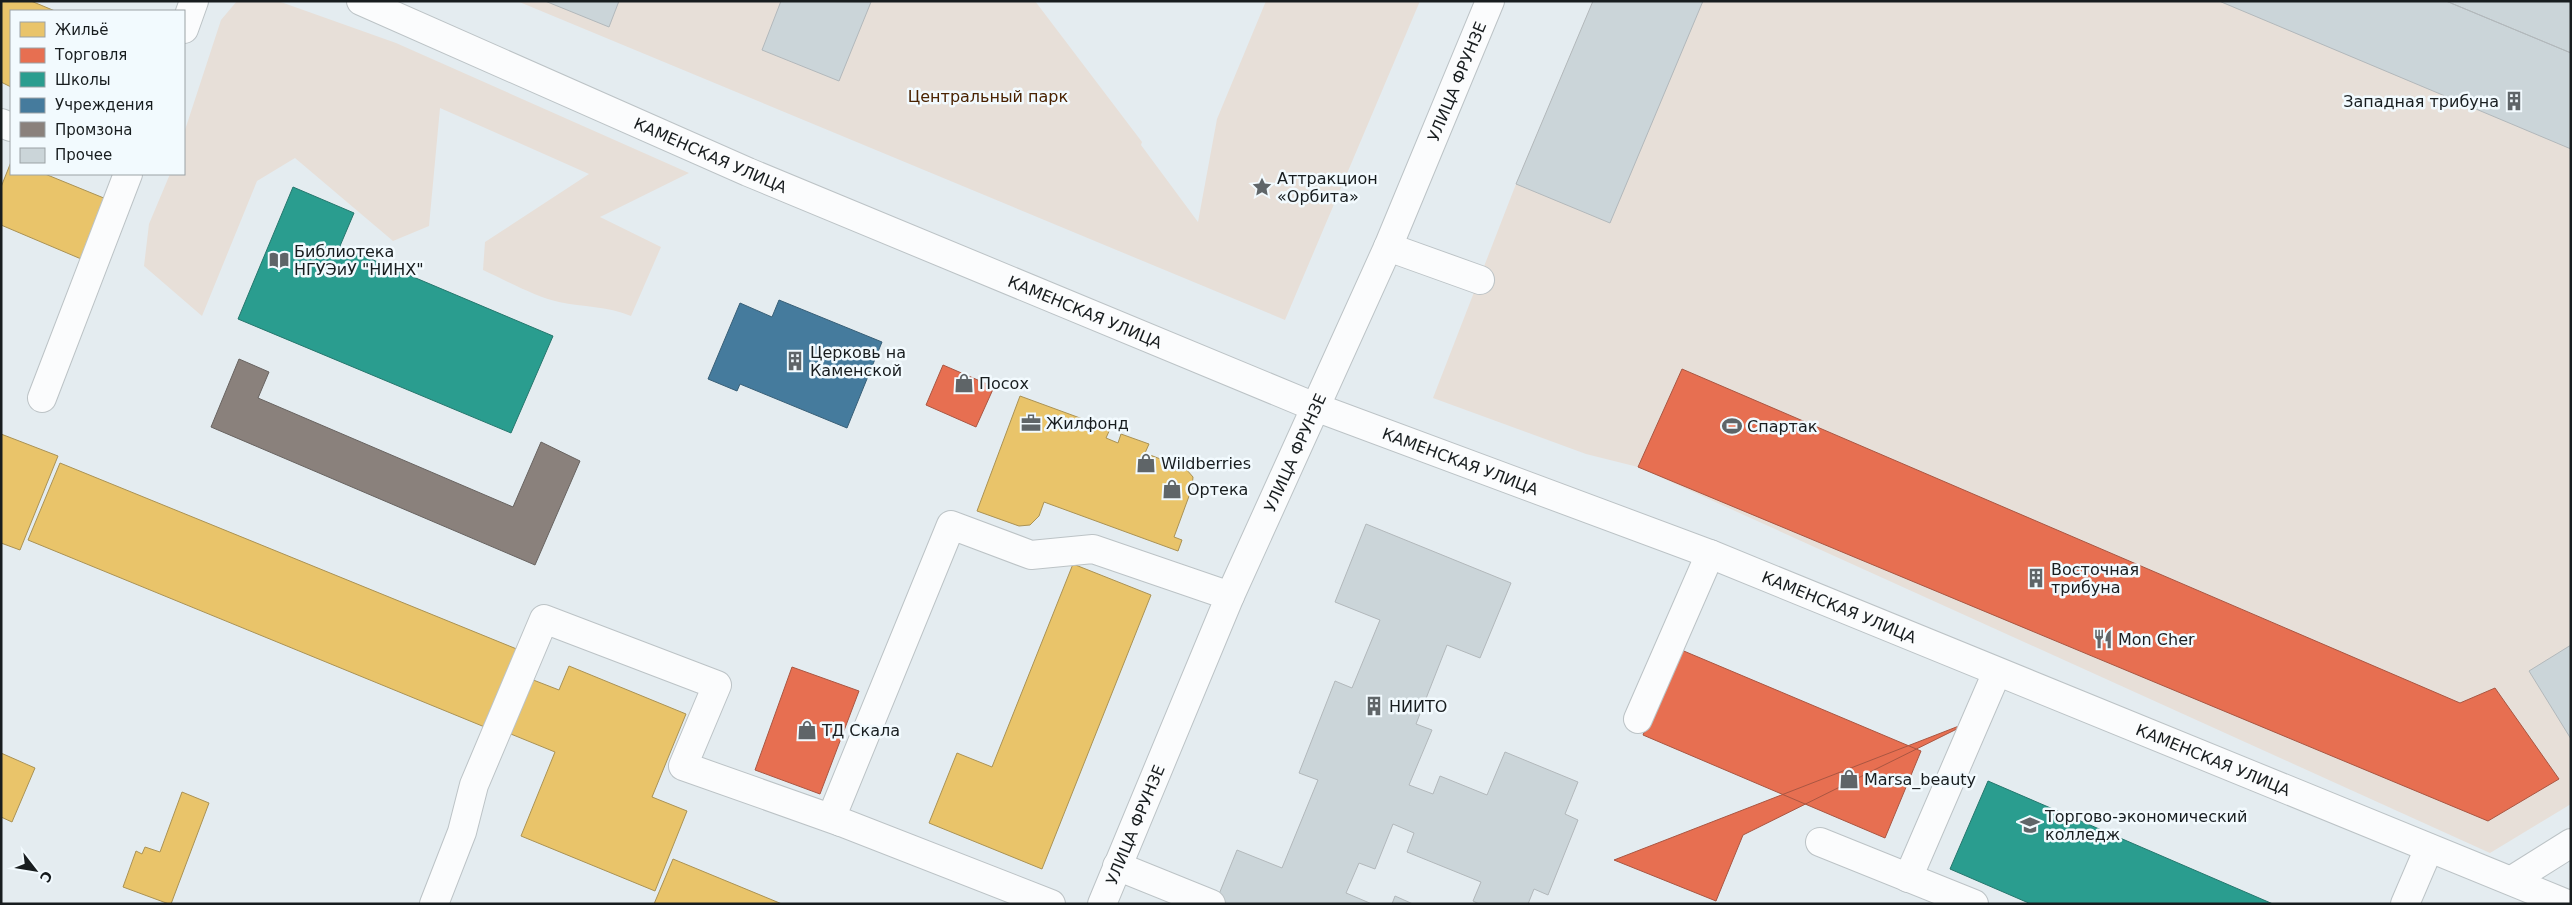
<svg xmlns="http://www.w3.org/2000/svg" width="2572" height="905" viewBox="0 0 2572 905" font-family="'DejaVu Sans',sans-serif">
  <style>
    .green { fill: #e7dfd8 }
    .homes { fill: #e9c46a; stroke: #aa9254 }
    .shops { fill: #e76f51; stroke: #a95642 }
    .schools { fill: #2a9d8f; stroke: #25776d }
    .public { fill: #457b9d; stroke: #385f77 }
    .industry { fill: #8a817c; stroke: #686360 }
    .building { fill: #cbd5d9; stroke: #b2b8bb }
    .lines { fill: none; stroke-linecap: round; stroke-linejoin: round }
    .minor-casing { stroke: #bcc3c6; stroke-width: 30 }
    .major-casing { stroke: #bcc3c6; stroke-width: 30 }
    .minor { stroke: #fbfcfd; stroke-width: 28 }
    .major { stroke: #fbfcfd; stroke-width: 28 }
    .labels { text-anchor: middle; stroke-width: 5; stroke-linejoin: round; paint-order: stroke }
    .street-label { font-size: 16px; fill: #181d1f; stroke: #f2fafe }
    .park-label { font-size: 16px; fill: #4a2200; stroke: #f2fafe }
    .poi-label { font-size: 16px; fill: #181d1f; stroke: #f2fafe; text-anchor: start }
  </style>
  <rect width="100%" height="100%" fill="#e4ecf0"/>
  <!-- green -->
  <path class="green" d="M237,1H278L396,43L689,173L600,217L661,247L631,316C607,306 583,307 559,302C536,297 505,280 483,270L485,242L589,174L440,108L429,226L393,241L295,158L257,181L202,316L144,266L149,224L170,174H184V133L221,20Z
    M517,1H1035L1142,142L1141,145L1198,222L1217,119L1266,1H1420L1285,320Z
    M1593,1H2571V804L2490,853L1638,467L1586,454L1433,398L1516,184Z"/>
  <!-- homes -->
  <path class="homes" d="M1,1H31L55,11H11V87L1,82Z
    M11,162V174H45L116,203L93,264L1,225V187Z
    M1020,396L1110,429L1106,438L1118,443L1121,434L1149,444L1145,453L1186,469L1193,477L1192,488L1174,537L1182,540L1178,551L1044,502L1039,516L1030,525L1019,526L977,511Z
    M1,434L58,456L20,550L1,543Z
    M60,463L524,652L492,730L28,540Z
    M1073,564L1151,595L1042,869L929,823L957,753L992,767Z
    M569,666L686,714L652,797L687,811L655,891L521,836L555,752L501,730L523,676L559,690Z
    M1,753L35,768L12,822L1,817Z
    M182,792L209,803L171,904H169L123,887L136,851L142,854L145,847L160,852Z
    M673,859L782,904H654Z"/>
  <!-- shops -->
  <path class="shops" d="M943,365L994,387L976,427L926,405Z
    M1682,369L2460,703L2495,688L2559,779L2488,821L1638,467Z
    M1679,649L1921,751L1885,838L1643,735Z
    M792,667L859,691L820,794L755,770Z
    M1977,719L1743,835L1716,901L1614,860Z"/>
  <!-- schools -->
  <path class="schools" d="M293,187L354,213L340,246L553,336L511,433L238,319Z
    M1988,781L2273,904H2031L1950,869Z"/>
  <!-- public -->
  <path class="public" d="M779,300L882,342L847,428L740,384L737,391L708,379L740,303L772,317Z"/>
  <!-- industry -->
  <path class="industry" d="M239,359L269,372L258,398L513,507L541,442L580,461L535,565L211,427Z"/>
  <!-- building -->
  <path class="building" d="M545,1H619L609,27Z
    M781,1L871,2L839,81L762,50Z
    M1593,1H1703L1610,223L1516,184Z
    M2219,1H2446L2571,53V149Z
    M2446,1H2571V53Z
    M1366,524L1511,583L1480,658L1447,645L1416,724L1432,730L1409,785L1433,794L1440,776L1487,795L1505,752L1578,782L1565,814L1578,820L1548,895L1534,889L1528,904H1479L1473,901L1481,882L1407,852L1414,833L1393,824L1375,869L1359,863L1346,893L1372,904H1215L1237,850L1282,868L1318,780L1299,773L1335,681L1352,688L1380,620L1335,602Z
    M2571,645V739L2529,671Z
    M1395,896L1413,904H1392Z"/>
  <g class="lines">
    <defs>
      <g id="minor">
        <path id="s1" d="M361,1L748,172L1315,407L1710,554L2567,904"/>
        <path d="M184,29L194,1"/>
        <path d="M1,123L11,127"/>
        <path d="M1388,247L1480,280"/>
        <path d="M42,398L128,174"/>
        <path d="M1638,719L1710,554"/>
        <path d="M1820,842L1974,904"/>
        <path d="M1117,866L1211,904"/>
        <path d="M1908,878L1997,672"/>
        <path d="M2512,880L2571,843"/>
        <path d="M434,904L462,832L474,785L544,619L717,685L683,766L841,822"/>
        <path d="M1051,904L841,822L832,816L951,525L1031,555L1093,549L1230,596"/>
        <path d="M2405,904L2429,848"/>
      </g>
      <g id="major">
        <path id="s2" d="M1102,904L1230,596L1388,247L1490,1"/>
      </g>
    </defs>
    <!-- minor casing -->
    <use href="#minor" class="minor-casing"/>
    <!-- major casing -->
    <use href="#major" class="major-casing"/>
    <!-- minor -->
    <use href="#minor" class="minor"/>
    <!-- major -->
    <use href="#major" class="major"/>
  </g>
  <!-- icons -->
  <defs>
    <symbol id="building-bare" viewBox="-9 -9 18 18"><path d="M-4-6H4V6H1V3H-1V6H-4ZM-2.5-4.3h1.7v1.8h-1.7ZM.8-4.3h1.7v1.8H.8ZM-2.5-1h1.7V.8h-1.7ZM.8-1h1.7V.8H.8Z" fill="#5f6568" stroke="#f2fafe" stroke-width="2.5" paint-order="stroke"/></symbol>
    <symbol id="sight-bare" viewBox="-9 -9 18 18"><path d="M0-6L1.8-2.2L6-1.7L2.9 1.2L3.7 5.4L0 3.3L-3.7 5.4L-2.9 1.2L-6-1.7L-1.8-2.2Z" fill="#5f6568" stroke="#f2fafe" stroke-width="2.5" paint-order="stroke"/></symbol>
    <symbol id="library-bare" viewBox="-9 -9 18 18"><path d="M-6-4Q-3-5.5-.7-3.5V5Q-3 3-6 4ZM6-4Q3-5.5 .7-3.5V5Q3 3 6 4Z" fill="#5f6568" stroke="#f2fafe" stroke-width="2.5" paint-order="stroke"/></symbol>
    <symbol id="shop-bare" viewBox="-9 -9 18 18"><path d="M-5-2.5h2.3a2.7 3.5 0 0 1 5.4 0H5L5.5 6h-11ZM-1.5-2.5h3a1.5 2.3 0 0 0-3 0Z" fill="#5f6568" stroke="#f2fafe" stroke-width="2.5" paint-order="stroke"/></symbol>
    <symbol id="office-bare" viewBox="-9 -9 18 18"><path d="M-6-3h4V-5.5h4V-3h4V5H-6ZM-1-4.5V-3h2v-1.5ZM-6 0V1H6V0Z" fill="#5f6568" stroke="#f2fafe" stroke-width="2.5" paint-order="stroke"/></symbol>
    <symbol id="stadium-bare" viewBox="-9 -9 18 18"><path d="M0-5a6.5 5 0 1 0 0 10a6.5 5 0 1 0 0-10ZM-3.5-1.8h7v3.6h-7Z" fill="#5f6568" stroke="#f2fafe" stroke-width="2.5" paint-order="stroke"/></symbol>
    <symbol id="restaurant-bare" viewBox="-9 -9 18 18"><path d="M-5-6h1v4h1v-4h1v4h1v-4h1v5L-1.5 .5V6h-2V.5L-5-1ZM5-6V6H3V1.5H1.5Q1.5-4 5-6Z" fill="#5f6568" stroke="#f2fafe" stroke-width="2.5" paint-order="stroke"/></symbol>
    <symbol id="university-bare" viewBox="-9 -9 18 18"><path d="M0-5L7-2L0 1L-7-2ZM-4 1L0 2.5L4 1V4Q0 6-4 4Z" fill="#5f6568" stroke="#f2fafe" stroke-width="2.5" paint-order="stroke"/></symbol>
  </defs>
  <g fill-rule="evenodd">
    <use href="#building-bare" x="2500" y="87" width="28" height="28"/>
    <use href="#sight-bare" x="1248" y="173" width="28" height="28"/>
    <use href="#library-bare" x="265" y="246" width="28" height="28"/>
    <use href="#building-bare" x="781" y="347" width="28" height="28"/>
    <use href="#shop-bare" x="950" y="369" width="28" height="28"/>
    <use href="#office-bare" x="1017" y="409" width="28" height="28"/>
    <use href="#stadium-bare" x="1718" y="412" width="28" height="28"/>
    <use href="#shop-bare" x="1132" y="449" width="28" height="28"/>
    <use href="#shop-bare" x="1158" y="475" width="28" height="28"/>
    <use href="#building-bare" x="2022" y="564" width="28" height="28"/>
    <use href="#restaurant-bare" x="2089" y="625" width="28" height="28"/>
    <use href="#building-bare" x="1360" y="692" width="28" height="28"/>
    <use href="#shop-bare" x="793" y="716" width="28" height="28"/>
    <use href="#shop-bare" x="1835" y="765" width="28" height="28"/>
    <use href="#university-bare" x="2016" y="811" width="28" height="28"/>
  </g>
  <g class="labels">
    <!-- street labels -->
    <g class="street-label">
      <text dy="6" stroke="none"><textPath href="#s2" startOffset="896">УЛИЦА ФРУНЗЕ</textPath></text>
      <text dy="6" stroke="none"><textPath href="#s1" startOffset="382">КАМЕНСКАЯ УЛИЦА</textPath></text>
      <text dy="6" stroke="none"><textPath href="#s1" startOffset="788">КАМЕНСКАЯ УЛИЦА</textPath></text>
      <text dy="6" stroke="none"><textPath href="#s2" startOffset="491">УЛИЦА ФРУНЗЕ</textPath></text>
      <text dy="6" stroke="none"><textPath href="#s1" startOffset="1192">КАМЕНСКАЯ УЛИЦА</textPath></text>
      <text dy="6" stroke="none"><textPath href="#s1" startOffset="1598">КАМЕНСКАЯ УЛИЦА</textPath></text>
      <text dy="6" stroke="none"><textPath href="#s1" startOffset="2002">КАМЕНСКАЯ УЛИЦА</textPath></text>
      <text dy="6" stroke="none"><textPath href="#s2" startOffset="86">УЛИЦА ФРУНЗЕ</textPath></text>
    </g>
    <!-- park labels -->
    <g class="park-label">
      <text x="988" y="102">Центральный парк</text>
    </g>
    <!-- poi labels -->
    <g class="poi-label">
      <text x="2499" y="107" text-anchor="end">Западная трибуна</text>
      <text x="1277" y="184">Аттракцион<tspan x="1277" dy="18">«Орбита»</tspan></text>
      <text x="294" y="257">Библиотека<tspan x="294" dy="18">НГУЭиУ "НИНХ"</tspan></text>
      <text x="810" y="358">Церковь на<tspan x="810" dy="18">Каменской</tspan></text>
      <text x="979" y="389">Посох</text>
      <text x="1046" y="429">Жилфонд</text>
      <text x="1747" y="432">Спартак</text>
      <text x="1161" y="469">Wildberries</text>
      <text x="1187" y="495">Ортека</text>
      <text x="2051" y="575">Восточная<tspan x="2051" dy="18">трибуна</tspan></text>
      <text x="2118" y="645">Mon Cher</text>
      <text x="1389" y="712">НИИТО</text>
      <text x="822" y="736">ТД Скала</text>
      <text x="1864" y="785">Marsa_beauty</text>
      <text x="2045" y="822">Торгово-экономический<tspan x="2045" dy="18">колледж</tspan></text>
    </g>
  </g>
  <!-- border -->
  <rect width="2572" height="905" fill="none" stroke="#181d1f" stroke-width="5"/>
  <!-- legend -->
  <rect x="10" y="10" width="175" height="165" fill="#f2fafe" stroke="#9ba2a5"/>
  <rect x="20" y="22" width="25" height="15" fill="#e9c46a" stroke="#9ba2a5"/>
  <text x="55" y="35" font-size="15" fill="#181d1f">Жильё</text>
  <rect x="20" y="48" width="25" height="15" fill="#e76f51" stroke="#9ba2a5"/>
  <text x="55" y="60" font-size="15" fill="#181d1f">Торговля</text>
  <rect x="20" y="72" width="25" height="15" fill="#2a9d8f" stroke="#9ba2a5"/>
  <text x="55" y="85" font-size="15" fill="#181d1f">Школы</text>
  <rect x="20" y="98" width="25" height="15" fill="#457b9d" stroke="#9ba2a5"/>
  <text x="55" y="110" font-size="15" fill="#181d1f">Учреждения</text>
  <rect x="20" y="122" width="25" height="15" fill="#8a817c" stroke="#9ba2a5"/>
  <text x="55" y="135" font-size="15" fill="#181d1f">Промзона</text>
  <rect x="20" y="148" width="25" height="15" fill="#cbd5d9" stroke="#9ba2a5"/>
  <text x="55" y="160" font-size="15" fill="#181d1f">Прочее</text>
  <!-- north arrow -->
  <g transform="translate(35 870) rotate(121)" stroke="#f2fafe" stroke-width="4" paint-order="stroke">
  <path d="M0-4L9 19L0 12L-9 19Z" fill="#181d1f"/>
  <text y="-8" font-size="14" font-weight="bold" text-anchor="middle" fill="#181d1f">С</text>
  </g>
</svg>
